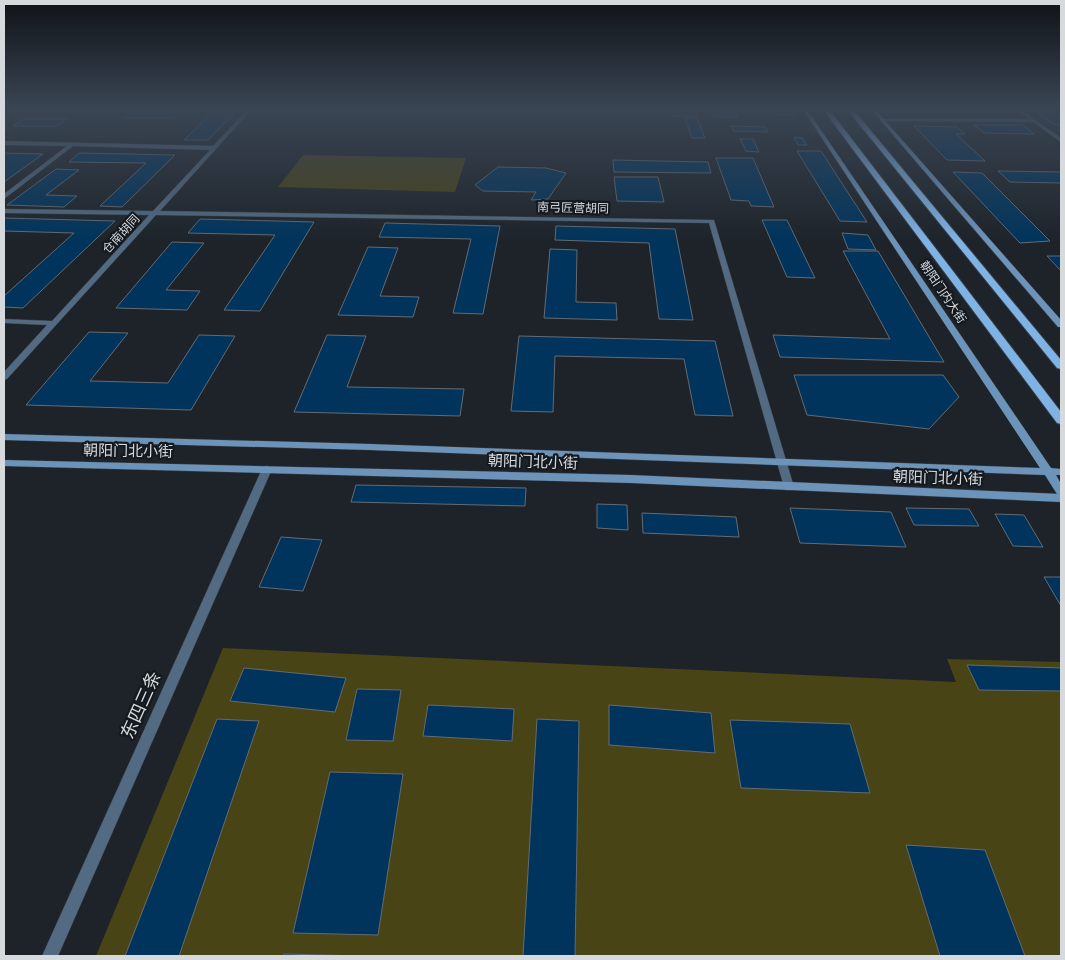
<svg xmlns="http://www.w3.org/2000/svg" width="1065" height="960" viewBox="0 0 1065 960" font-family="Karla,'Noto Sans SC',sans-serif">
  <style>
    .green { fill: #494416 }
    .building { fill: #00345c; stroke: #646b72 }
    .lines { fill: none; stroke-linecap: round; stroke-linejoin: round }
    .lane-casing { stroke: #373d42; stroke-width: 1 }
    .street-casing { stroke: #373d42; stroke-width: 1 }
    .secondary-casing { stroke: #373d42; stroke-width: 1 }
    .primary-casing { stroke: #373d42; stroke-width: 2 }
    .lane { fill: #526b83; fill-rule: evenodd }
    .street { fill: #526b83; fill-rule: evenodd }
    .secondary { fill: #6c94bb; fill-rule: evenodd }
    .primary { fill: #7fb3e6; fill-rule: evenodd }
    .labels { text-anchor: middle; stroke-width: 4.5; stroke-linejoin: round; paint-order: stroke }
    .far-street-label { font-size: 12px; fill: #d6dadd; stroke: #141a1f }
    .street-label { font-size: 15px; fill: #d6dadd; stroke: #141a1f }
    .near-street-label { font-size: 18px; fill: #d6dadd; stroke: #141a1f }
  </style>
  <rect width="100%" height="100%" fill="#1d2329"/>
  <!-- green -->
  <path class="green" d="M303,155L466,158L455,192L278,187Z
    M223,648L956,682L947,659L1061,662V956H96Z"/>
  <!-- building -->
  <path class="building" d="M27,108H73L69,110L24,109Z
    M136,108H184L173,118H124Z
    M217,108H239L208,140H184Z
    M671,108H695L697,116H672Z
    M710,108H733L738,117H715Z
    M768,108H790L795,115H772Z
    M1031,108H1053L1061,113V125L1053,124Z
    M685,118H697L705,138H692Z
    M24,119H67L57,126H13Z
    M974,125H1022L1034,134L984,133Z
    M731,126L765,127L768,132L734,131Z
    M914,126L957,127L965,134H956L985,161L947,160Z
    M794,137L802,138L807,145H798Z
    M740,139H753L759,152L746,151Z
    M797,151H821L867,222L840,221Z
    M4,153L43,154L4,182Z
    M79,153L175,155L122,207L100,206L146,163L69,162Z
    M716,158H753L774,207L751,206L749,201L731,200Z
    M613,160L708,162L711,173L614,172Z
    M498,167L546,168L566,173L548,199L531,200L536,192L483,191L475,185Z
    M56,169L79,170L46,195L77,196L64,207L7,205Z
    M998,171L1061,172V183L1010,182Z
    M953,172L982,173L1050,241L1020,243Z
    M614,177H658L664,202L617,201Z
    M4,218L115,221L23,308L4,307V296L74,233L4,231Z
    M200,219L314,222L260,311L224,310L275,235L188,233Z
    M762,220H787L815,278L787,277Z
    M385,223L500,226L483,314L453,313L471,239L379,237Z
    M556,226L675,229L693,320L659,319L649,243L555,240Z
    M842,233L868,235L876,250L848,249Z
    M172,242L204,243L166,290L200,291L187,310L116,308Z
    M368,247L398,248L380,296L419,297L413,317L338,315Z
    M550,249L577,250L576,302L616,303L617,320L544,318Z
    M843,251H878L944,362L780,357L773,335L890,339Z
    M1047,256H1061V271Z
    M89,332L128,333L90,381L168,383L199,335L235,336L191,410L26,405Z
    M327,335L366,336L347,387L464,389L460,416L294,412Z
    M519,336L715,341L733,416L695,415L684,359L555,356L553,412L511,411Z
    M794,375H943L959,397L929,429L807,415Z
    M356,485L526,488L525,506L351,502Z
    M597,504L627,505L628,530L597,528Z
    M790,508L891,512L906,547L800,543Z
    M906,508L969,509L979,526L914,525Z
    M642,513L736,517L739,537L643,533Z
    M995,514L1024,515L1043,547L1013,546Z
    M281,537L322,540L303,591L259,587Z
    M1044,577H1061V606Z
    M967,665L1061,668V691L979,690Z
    M244,668L346,678L335,712L230,701Z
    M357,689L401,690L393,741L346,740Z
    M428,705L514,709L512,741L423,736Z
    M609,705L711,713L715,753L609,745Z
    M217,719L259,721L179,956H125Z
    M537,719L579,721L575,956H523Z
    M730,720L850,724L870,793L741,788Z
    M330,772L403,774L378,935L293,933Z
    M906,845L985,850L1025,956H940Z
    M284,954L362,956H283Z"/>
  <g class="lines">
    <defs>
      <path id="lane" d="M267,466L272,469L58,956H42L262,469Z"/>
      <path id="street" d="M249,108H256L252,109L160,211L714,220L794,487L793,490H785L784,487L709,223L156,215L7,379L4,380V372L47,325L4,323V319L52,321L149,215L4,213V209L153,211L210,150L73,146L4,199V194L67,146L4,145V141L213,146Z
        M1014,108H1018L1061,138V142L1033,122L883,121L881,120L883,119H1029Z"/>
      <path id="secondary" d="M802,108H806L1051,468L1061,469V475H1056L1061,484V502L631,483L4,466V460L631,475L1060,494H1057L1045,475L370,450L4,440V434L370,444L1040,468Z
        M870,108H874L1061,320V327H1058Z"/>
      <path id="primary" d="M822,108H828L1061,412V424L1057,423Z
        M846,108H852L1061,360V369L1057,368Z"/>
    </defs>
    <!-- lane casing -->
    <use href="#lane" class="lane-casing"/>
    <!-- street casing -->
    <use href="#street" class="street-casing"/>
    <!-- secondary casing -->
    <use href="#secondary" class="secondary-casing"/>
    <!-- primary casing -->
    <use href="#primary" class="primary-casing"/>
    <!-- lane -->
    <use href="#lane" class="lane"/>
    <!-- street -->
    <use href="#street" class="street"/>
    <!-- secondary -->
    <use href="#secondary" class="secondary"/>
    <!-- primary -->
    <use href="#primary" class="primary"/>
  </g>
  <!-- sky -->
  <linearGradient id="sky" x2="0" y2="1"><stop stop-color="#101317"/><stop offset="0.45" stop-color="#3a4554"/><stop offset="1" stop-color="#3a4554" stop-opacity="0"/></linearGradient>
  <rect width="1065" height="242" fill="url(#sky)"/>
  <g class="labels">
    <!-- far-street labels -->
    <g class="far-street-label">
      <text transform="translate(573 208) rotate(1)" y="4">南弓匠营胡同</text>
      <text transform="translate(121 234) rotate(-47)" y="4">仓南胡同</text>
      <text transform="translate(943 292) rotate(56)" y="4">朝阳门内大街</text>
    </g>
    <!-- street labels -->
    <g class="street-label">
      <text transform="translate(128 451) rotate(1)" y="5">朝阳门北小街</text>
      <text transform="translate(533 462) rotate(2)" y="5">朝阳门北小街</text>
      <text transform="translate(938 478) rotate(2)" y="5">朝阳门北小街</text>
    </g>
    <!-- near-street labels -->
    <g class="near-street-label">
      <text transform="translate(141 705) rotate(-66)" y="6">东四三条</text>
    </g>
  </g>
  <!-- border -->
  <rect width="1065" height="960" fill="none" stroke="#d6dadd" stroke-width="10"/>
</svg>
